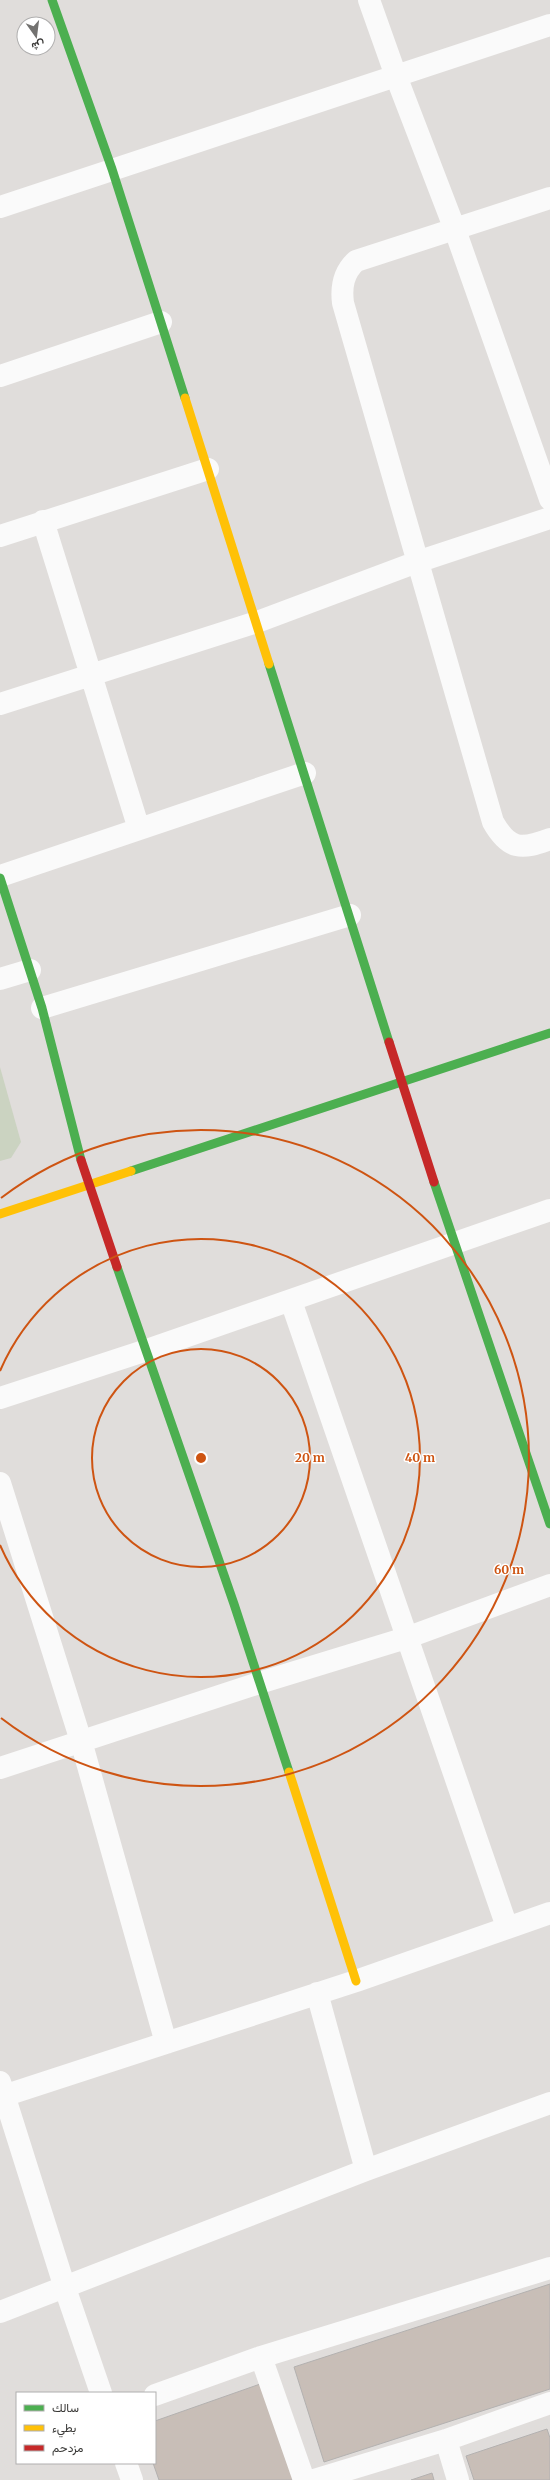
<svg xmlns="http://www.w3.org/2000/svg" width="550" height="2480" viewBox="0 0 550 2480" font-family="Merriweather,Vazirmatn,serif">
  <style>
    .green { fill: #cbd3c1 }
    .building { fill: #c8beb7; stroke: #b3b1b0 }
    .lines { fill: none; stroke-linecap: round; stroke-linejoin: round }
    .street { stroke: #fafafa; stroke-width: 22 }
    .fast { stroke: #4caf50; stroke-width: 9 }
    .slow { stroke: #ffc107; stroke-width: 9 }
    .jam { stroke: #c62828; stroke-width: 9 }
    .ring { fill: none; stroke: #ce5412; stroke-width: 2 }
    .centre { fill: #ce5412; stroke: #fff; stroke-width: 2 }
    .ring-label { font-size: 12px; text-anchor: middle; font-weight: bold; fill: #ce5412; stroke: #fff; stroke-width: 3; stroke-linejoin: round; paint-order: stroke }
  </style>
  <rect width="100%" height="100%" fill="#e0dddb"/>
  <!-- green -->
  <path class="green" d="M0,1067L21,1142L11,1158L0,1161Z"/>
  <!-- building -->
  <path class="building" d="M550,2284V2389L324,2462L294,2367Z
    M263,2383L296,2480H159L153,2463H155V2421Z
    M547,2429L550,2438V2480H474L466,2456Z
    M432,2473L434,2480H411Z"/>
  <g class="lines">
    <!-- street -->
    <path class="street" d="M369,0L396,76L454,227L550,499
      M550,198L356,261C343,273 341,287 343,303L493,822C509,850 521,850 550,839
      M0,207L550,25
      M0,376L161,322
      M43,521L139,829
      M0,536L208,469
      M0,704L257,622L417,562L550,518
      M0,876L305,773
      M0,979L30,970
      M42,1008L350,915
      M291,1301L507,1927
      M0,1398L147,1350L550,1210
      M0,1483L81,1741L166,2043
      M0,1768L259,1683L406,1638L550,1585
      M317,1993L366,2170
      M0,2082L65,2288L101,2393
      M0,2097L356,1981L550,1913
      M0,2312L366,2170L550,2103
      M261,2357L304,2480
      M155,2395L261,2357L550,2268
      M446,2440L458,2480
      M126,2463L132,2480
      M314,2480L446,2440L550,2403"/>
    <!-- fast -->
    <path class="fast" d="M52,0L112,169L185,398
      M269,664L389,1042
      M0,878L42,1008L81,1160
      M131,1171L550,1033
      M434,1182L550,1524
      M117,1267L234,1604L289,1772"/>
    <!-- slow -->
    <path class="slow" d="M185,398L269,664
      M0,1214L131,1171
      M289,1772L356,1981"/>
    <!-- jam -->
    <path class="jam" d="M389,1042L434,1182
      M81,1160L117,1267"/>
  </g>
  <!-- distance rings -->
  <g class="ring">
    <circle cx="201" cy="1458" r="109"/>
    <path d="M0 1371A219 219 0 1 1 0 1545"/>
    <path d="M1 1198A328 328 0 1 1 1 1718"/>
  </g>
  <circle cx="201" cy="1458" r="6" class="centre"/>
  <g class="ring-label">
    <text x="310" y="1462">20 m</text>
    <text x="420" y="1462">40 m</text>
    <text x="509" y="1574">60 m</text>
  </g>
  <!-- legend -->
  <rect x="16" y="2392" width="140" height="72" fill="#ffffff" stroke="#b0afaf"/>
  <rect x="24" y="2405" width="20" height="6" fill="#4caf50" stroke="#b0afaf"/>
  <text x="52" y="2412" font-size="12" fill="#393836">سالك</text>
  <rect x="24" y="2425" width="20" height="6" fill="#ffc107" stroke="#b0afaf"/>
  <text x="52" y="2432" font-size="12" fill="#393836">بطيء</text>
  <rect x="24" y="2445" width="20" height="6" fill="#c62828" stroke="#b0afaf"/>
  <text x="52" y="2452" font-size="12" fill="#393836">مزدحم</text>
  <!-- north arrow -->
  <g transform="translate(36 36) rotate(166)"><circle r="19" fill="#ffffff" stroke="#b0afaf"/>
  <path d="M0-3L7 15L0 10L-7 15Z" fill="#737270"/>
  <text y="-6" font-size="11" font-weight="bold" text-anchor="middle" fill="#393836">ش</text>
  </g>
</svg>
